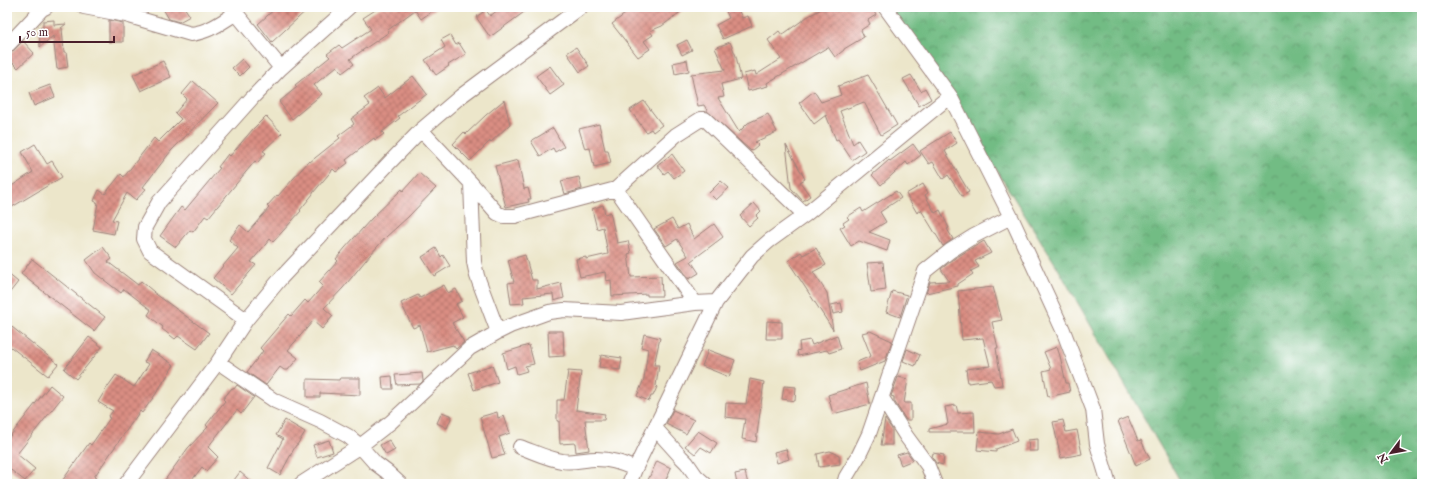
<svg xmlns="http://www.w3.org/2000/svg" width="1429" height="491" viewBox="0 0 1429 491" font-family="'IM FELL English',serif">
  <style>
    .forest { fill: url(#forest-crowns); stroke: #5e6e58 }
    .building { fill: url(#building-cross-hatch) }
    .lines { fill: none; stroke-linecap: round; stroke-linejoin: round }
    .minor-casing { stroke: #9b827a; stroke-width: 16 }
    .minor { stroke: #fff; stroke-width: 14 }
  </style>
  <defs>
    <pattern id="forest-crowns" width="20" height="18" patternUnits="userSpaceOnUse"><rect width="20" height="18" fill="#72bc84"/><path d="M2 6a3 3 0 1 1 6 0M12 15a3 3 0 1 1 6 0" fill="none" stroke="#60986c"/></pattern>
    <pattern id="building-cross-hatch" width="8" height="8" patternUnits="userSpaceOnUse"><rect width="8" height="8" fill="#da8e83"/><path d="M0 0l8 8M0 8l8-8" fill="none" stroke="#b3736b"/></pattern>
  </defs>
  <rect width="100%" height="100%" fill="#fff"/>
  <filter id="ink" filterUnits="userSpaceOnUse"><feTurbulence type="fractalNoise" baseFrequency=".025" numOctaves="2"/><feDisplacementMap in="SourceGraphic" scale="8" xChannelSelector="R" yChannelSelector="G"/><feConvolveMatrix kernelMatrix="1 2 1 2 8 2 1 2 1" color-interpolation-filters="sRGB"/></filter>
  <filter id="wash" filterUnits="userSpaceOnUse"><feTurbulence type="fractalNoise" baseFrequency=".012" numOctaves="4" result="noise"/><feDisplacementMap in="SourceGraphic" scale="16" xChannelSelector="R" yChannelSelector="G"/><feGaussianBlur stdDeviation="0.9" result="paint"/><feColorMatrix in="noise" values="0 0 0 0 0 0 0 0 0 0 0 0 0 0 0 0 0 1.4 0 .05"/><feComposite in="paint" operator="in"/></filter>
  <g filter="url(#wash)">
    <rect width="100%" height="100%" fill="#ece6ca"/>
    <!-- forest -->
    <path class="forest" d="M880,7H1422V484H1182L1056,265L950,96Z"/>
    <g id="blocks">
      <!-- building -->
      <path class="building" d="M162,7H184L190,16L179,22L169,19Z
        M277,7H310L272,42L258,24Z
        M380,7H438L421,19L415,10L388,30L389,32L350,59L354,64L342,73L337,66L314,85L322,94L292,119L279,102L297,87L295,85L330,57L327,54L339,45L342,48L371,29L363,18Z
        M502,7H531L490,37L476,17L486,10L490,16Z
        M634,7H687L662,26L650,31L653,35L644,41L650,49L638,57L612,24Z
        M724,7H737L742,18L748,16L752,26L723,39L716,25L729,18Z
        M825,7H871L876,15L868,20L870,24L861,30L864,37L844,49V50L835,57L828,47L767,83L768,86L748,91L744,74L755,71L756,75L781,59L768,40L779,31L782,35L807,17Z
        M54,20V25L66,24L61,28H62L64,52H66L68,67L57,69L53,36L40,47L39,28L43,27V21Z
        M109,20L123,23V42H109Z
        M450,35L456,45L459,43L466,54L448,65L449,66L436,75L425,60L445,47L441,40Z
        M687,40L692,50L682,55L677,45Z
        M23,41L34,53L18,68L7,57Z
        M730,42L736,56L741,79L721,84L724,97L718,98L739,132L748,123L768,114L777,132L755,142L758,145L751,151L708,112L704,105L698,106L691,74L725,70L715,48Z
        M576,47L589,66L580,72L567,53Z
        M242,59L249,67L240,76L232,68Z
        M687,60L689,71L675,74L673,63Z
        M163,61L171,77L141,91L133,75Z
        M550,66L564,85L550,95L536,76Z
        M868,75L897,125L881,135L864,102L840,111L853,144L858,140L865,151L852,160L838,139L836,140L826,115L814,124L799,103L814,91L821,102L841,95L838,86Z
        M911,75L921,91L925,88L931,99L919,106L903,79Z
        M413,76L427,94L398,116L400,118L382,132L384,134L375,140L374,138L346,160L348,163L336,172L333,169L313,193V194L300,210L301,211L273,242L270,239L251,262L256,265L231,294L213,278L238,248L229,240L240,225L248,232L269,208L267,206L277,195L278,196L309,161L310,162L340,138L338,136L354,124L351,119L370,105L364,98L378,88L385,98Z
        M193,81L218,103L171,151L143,187L146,189L136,200L127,193L112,220L117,221L114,234L93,230L98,203L94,201L99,190L105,194L121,174L124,177L154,138L158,142L181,119L175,113L187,99L182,94Z
        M50,85L55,97L34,106L29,93Z
        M504,100L510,124L490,143V141L470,161L453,144L464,132L466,134L486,115Z
        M644,101L662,125L653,132L651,129L646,132L630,110Z
        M266,116L282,133L263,151L266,153L257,163L255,161L208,218L205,216L193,232L190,230L176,247L160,236L181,207L185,210L220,168L218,167L228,154L230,156L253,129Z
        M599,124L605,150H608L611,163L594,167L590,148L585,149L579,129Z
        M553,128L564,147L555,152L553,148L540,156L531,141Z
        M950,132L957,143L945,151L969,192L962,196L948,175L943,179L933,162L929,164L920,151Z
        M35,144L47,164L52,161L62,177L7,210V189L33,172L22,152Z
        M913,144L921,155L908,165L906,162L881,185L872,175L889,160L890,161Z
        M786,145L805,179L800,182L810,196L803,201L791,188Z
        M672,154L684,171L674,178L668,171L664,174L657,165Z
        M518,160L524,189L528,188L531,199H528L529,202L506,207L495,166Z
        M419,173L436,188L408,217L386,237L370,255L343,288L324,308L333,316L322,329L313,321L288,350L298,358L288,370H284L280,367L266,385L247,372L263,351L260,348L289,314L291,316L305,300L308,303L323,286L319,282L338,261L336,259L345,248L371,219L402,189L403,191Z
        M579,177L582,189L565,194L561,181Z
        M721,181L729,188L716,200L709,193Z
        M923,184L928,193L925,195L935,213L940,210L949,228L947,229L953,239L943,246L921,210L917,213L906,194Z
        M896,191L901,198L880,212L886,222L869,232L890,240L887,251L859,241L851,246L840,228L845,225L843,223L849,219L847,217L861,208L863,212Z
        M754,203L761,211L756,216L758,218L749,226L740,216Z
        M603,205L605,214L610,212L617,243L628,241L631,253L628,254L631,277L661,276L662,296H647V294L612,296L611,280L606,281L605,272L580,277L576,259L586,257V259L608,254L603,227L597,229L592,209Z
        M672,219L678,229L687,224L694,239L714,224L723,237L691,261L699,273L689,279L677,262L688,256L677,239L666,246L654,229Z
        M984,241L991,253L975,261L979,267L971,271L973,274L958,284V286L926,293L930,282L949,281L941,269L955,258Z
        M103,247L112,259L108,262L138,285L141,281L154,292H153L209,333L197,349L178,336L175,339L162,329L163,327L148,315L151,310L124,289L121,293L95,273L86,260Z
        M436,248L441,257L443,255L450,266L434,276L422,257Z
        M816,248L826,265L813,272L827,293L833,330L788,261L801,252L803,255Z
        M525,255L532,280H537V289L561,283L564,298L554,301L553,294L523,297L524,303L511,304L508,283L514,282L508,260Z
        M32,259L105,317L94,331L21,274Z
        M883,262L886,290L871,292L867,263Z
        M7,273L18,282L7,296Z
        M444,285L448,293L456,289L462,301L456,304L463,317L452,323L464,342L456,349L453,345L427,352L420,325L413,328L401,303L418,295L420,298Z
        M993,287L1002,320L992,322L998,348H996L1002,385L994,386L991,380L968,383L966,369L990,366L983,338L962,340L958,291Z
        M892,291L907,295L900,317L886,312Z
        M841,303L843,312L833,314L831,305Z
        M767,321L782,322V339H766Z
        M7,323L58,364L48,376L7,344Z
        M548,331H563L564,356L549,357Z
        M870,331L892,341L885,361L860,371L857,362L871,356L862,333Z
        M644,334L660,338L654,365H659L656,386L657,387L653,396H651L649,401L637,396L644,379L648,349L641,347Z
        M837,335L841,349L829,353L827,350L798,356L797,351L800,350L799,342L810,340L812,345Z
        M89,337L102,347L76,379L64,369Z
        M529,345L534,364L525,366L527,371L517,374L515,366L507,369L503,353Z
        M1057,347L1060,356L1066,383H1068L1070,392L1048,397L1043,371L1051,369L1044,352Z
        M907,349L920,355L915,366L903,361Z
        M151,350L174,365L155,395L142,413L140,411L94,477L96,478L91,484H60L89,443L91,445L110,418L108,417L113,411L98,402L106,389L116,375L134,387L149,364L144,362Z
        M708,350L735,360L729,377L702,366Z
        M601,355L622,358L620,370L599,367Z
        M492,365L498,382L474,390L468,373Z
        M568,371L581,372L576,410L605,414L604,420H585L589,450L576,452L575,443L560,444L559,421H557V400H564Z
        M422,373L423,381L420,384L397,385L395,375Z
        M392,376L393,389H383L382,377Z
        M898,377L908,379L904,403H911V420H906L894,401V397L891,396Z
        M340,378H360V395L320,393V397H307V379L339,380Z
        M750,379L764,382L756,442L742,439L745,419L725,417L726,403L746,404Z
        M866,383L870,404L833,414L828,395Z
        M50,385L63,396L17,454L35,469L25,481L7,467V440Z
        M237,385L254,397L241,414L237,410L208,447L218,457L206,471L202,467L189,484H162L188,448L208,427L206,425L225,401L223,399L232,388L234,389Z
        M784,386L796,387L795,401L782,399Z
        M956,405L958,413L974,412L975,432H929V429L948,424L945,407Z
        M673,410L694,420L686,434L666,424Z
        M442,412L452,416L447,428L437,423Z
        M497,412L498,418L504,416L510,433L499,437L505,455L492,458L480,417Z
        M1128,417L1138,441L1141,440L1150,459L1136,466L1118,421Z
        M885,419L892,429V445H881Z
        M285,420L305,432L297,445H296L280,475L268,468L283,439L276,435Z
        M1063,420L1066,432L1077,430L1082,454L1061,458L1053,422Z
        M1012,429L1017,441L996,449V452L977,450L979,432L999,434Z
        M698,431L717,443L711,453L701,447L695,454L685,446Z
        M1038,439V451H1029L1028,440Z
        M329,440L333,452L317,457L313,445Z
        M389,440L395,450L386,455L380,445Z
        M786,449L789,459L777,463L774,452Z
        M830,451L839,455L840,464L819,467L817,454Z
        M907,452L913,460L901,465L897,455Z
        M933,453L944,455L943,465L936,463L932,457Z
        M657,461L671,468L664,484H658L648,480Z
        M240,472L254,484H231Z
        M745,472L748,484H737L735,474Z"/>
    </g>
  </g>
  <g filter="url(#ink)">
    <use href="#blocks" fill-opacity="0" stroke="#9b827a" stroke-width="1"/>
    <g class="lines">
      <defs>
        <path id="minor" d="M84,7L126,15L191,34C208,32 221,23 236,13
          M231,7L281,68
          M885,7L950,96L1011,217L1063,330L1093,409L1097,444L1109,484
          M7,46L42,9L46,7
          M421,130L471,183L474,262L477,276L498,332
          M471,183L497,213L504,216H515L616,189L676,135L701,119H705L805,215
          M616,189L695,303
          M246,320L150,251L144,239L145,227L159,202L252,98L281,68L349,7
          M218,362L275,401L320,421L348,436L360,446L375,463L387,472L400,484
          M882,398L906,436L928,466L935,484
          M655,428L681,457L687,463L696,476L705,484
          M520,447C534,452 548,459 562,461C573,463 585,459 596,459C611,459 622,463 635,469
          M126,484L218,362L246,320L281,278L390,162L421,130L461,96L581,7
          M301,484L360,446L391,422L470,348L498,332L510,326L549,312L564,310L621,313L695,303L716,302
          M629,484L635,469L716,302L752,256L769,241L805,215L950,96
          M844,484L846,477L858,457L869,434L925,271L950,251L974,236L1011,217"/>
      </defs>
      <!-- minor casing -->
      <use href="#minor" class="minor-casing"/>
      <!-- minor -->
      <use href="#minor" class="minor"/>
    </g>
  </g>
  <!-- margin -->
  <rect width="1429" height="491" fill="none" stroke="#fff" stroke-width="24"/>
  <!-- north arrow -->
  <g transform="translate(1391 453) rotate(238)" stroke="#ffffff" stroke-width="3" paint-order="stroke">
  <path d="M0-3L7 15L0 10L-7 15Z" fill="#4a1f2b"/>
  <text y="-6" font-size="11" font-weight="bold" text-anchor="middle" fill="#4a1f2b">N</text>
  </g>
  <!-- scale -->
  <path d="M20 36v6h94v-6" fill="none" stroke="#4a1f2b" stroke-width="2"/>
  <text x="26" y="36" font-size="12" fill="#4a1f2b" stroke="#ffffff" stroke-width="3" paint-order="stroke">50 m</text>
</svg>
